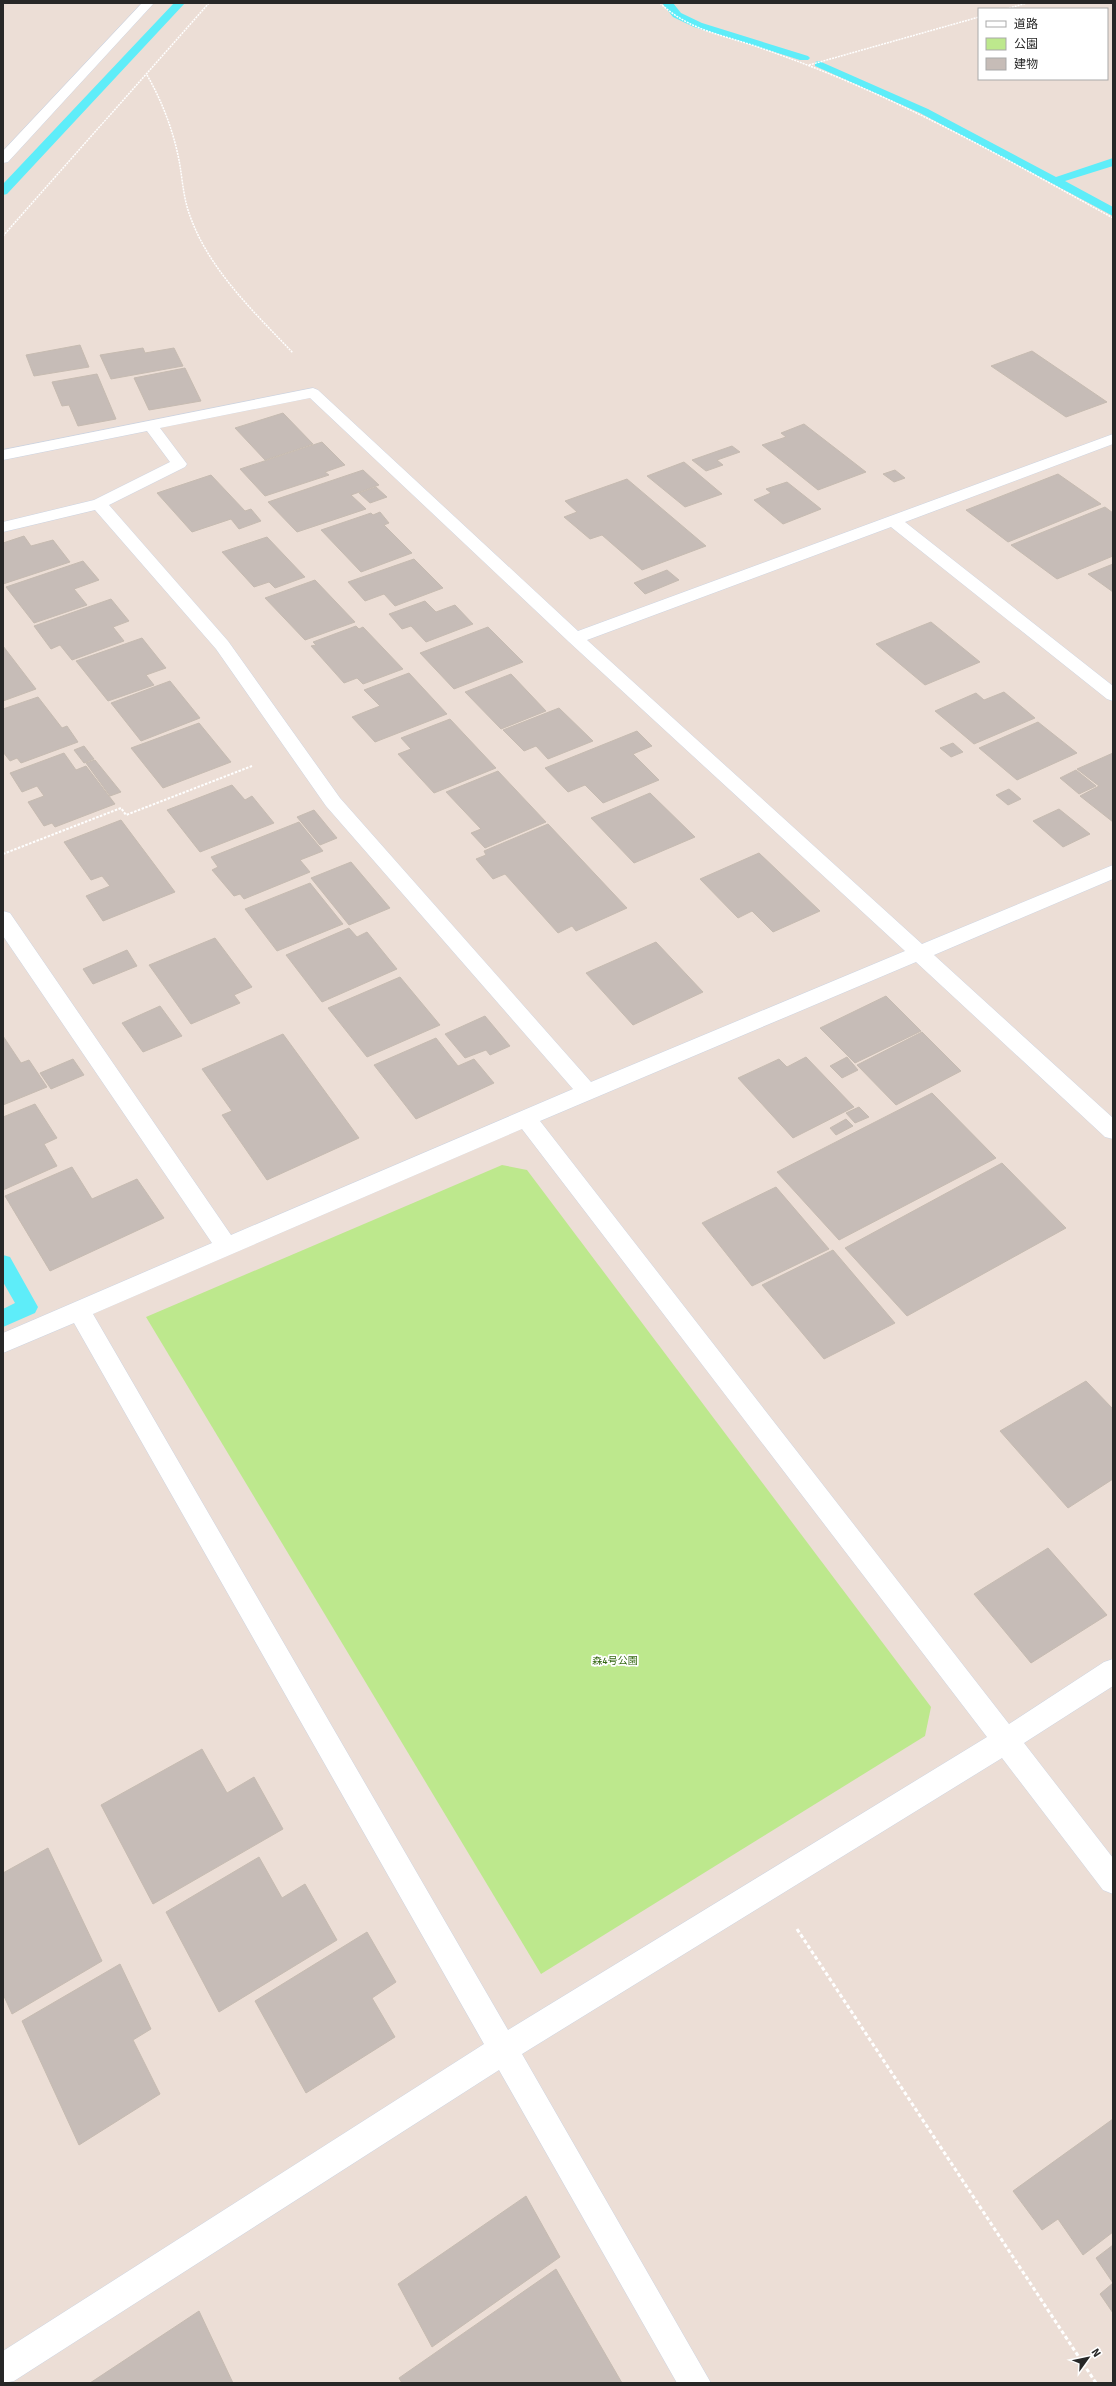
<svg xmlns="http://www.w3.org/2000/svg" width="1116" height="2386" viewBox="0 0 1116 2386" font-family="Signika,'Noto Sans JP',sans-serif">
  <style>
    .green { fill: #bde88d }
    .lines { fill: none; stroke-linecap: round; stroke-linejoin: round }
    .stream { fill: #5eedf9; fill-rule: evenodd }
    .building { fill: #c6bcb7; stroke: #c6bbb1 }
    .minor-casing { stroke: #ccd4e2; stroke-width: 1 }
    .path-far2 { stroke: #fff; stroke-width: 1.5; stroke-dasharray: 2 1; stroke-linecap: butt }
    .path-far1 { stroke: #fff; stroke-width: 2; stroke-dasharray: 2.5 1.5; stroke-linecap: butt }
    .path { stroke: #fff; stroke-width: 3; stroke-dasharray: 4 2.5; stroke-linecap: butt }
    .minor { fill: #fff; fill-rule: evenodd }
    .labels { text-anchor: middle; stroke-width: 3.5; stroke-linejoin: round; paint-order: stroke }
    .park-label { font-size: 10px; fill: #356813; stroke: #fff }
  </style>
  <rect width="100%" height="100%" fill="#ecded6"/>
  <!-- green -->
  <path class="green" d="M502,1165L527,1170L931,1707L925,1736L541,1974L146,1317Z"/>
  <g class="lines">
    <!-- stream -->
    <path class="stream" d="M174,3H185L7,194L3,195V184Z
      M662,3H673L681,13L702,23L808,56L810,58L808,60H800L694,27L673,17Z
      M819,61L928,109L1056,177L1113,158V166L1065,181L1113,207V216L920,113L815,66V62Z
      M3,1255L10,1257L38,1307L35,1313L3,1327V1309L15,1303L3,1282Z"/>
  </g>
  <!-- building -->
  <path class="building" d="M80,345L89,367L34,376L26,355Z
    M143,348L145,353L174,348L183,366L111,379L100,355Z
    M1032,351L1107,402L1066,417L991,366Z
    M185,368L201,401L149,410L134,378Z
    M97,374L116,419L78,426L69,405L62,406L52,382Z
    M283,413L313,444L265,460L235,428Z
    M804,424L866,472L818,490L762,445L786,437L781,433Z
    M322,442L345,465L325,472L329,475L265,496L240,469Z
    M732,446L740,452L717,460L723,465L706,471L692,460Z
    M684,462L722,494L685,507L647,476Z
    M363,470L379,485L351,495L366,509L297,532L268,502Z
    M895,470L905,478L894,482L883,474Z
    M1058,474L1101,504L1008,542L966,510Z
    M211,475L245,511L251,509L261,521L239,529L231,519L192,532L157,493Z
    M627,479L706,546L642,570L602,535L590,539L564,517L577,512L565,501Z
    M787,482L821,509L783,524L754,500L771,493L766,489Z
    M376,487L387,497L370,503L359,493Z
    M1105,507L1113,513V556L1057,579L1011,545Z
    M380,512L389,523L384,525L412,553L361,572L321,530L371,513L373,515Z
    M24,536L31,546L53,540L70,562L3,584V543Z
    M267,537L305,577L275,588L269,582L254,587L222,552Z
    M414,559L443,588L395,606L384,594L365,601L348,582Z
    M83,561L99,580L74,589L87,605L34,623L6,587Z
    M1113,564V592L1088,574Z
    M667,570L679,580L645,594L634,583Z
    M315,580L355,622L305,640L265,598Z
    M111,599L129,621L113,627L124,641L72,660L60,645L51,649L34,626Z
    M425,601L436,612L455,605L473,624L426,642L411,626L402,629L389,614Z
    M931,622L980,662L925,685L876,644Z
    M356,626L359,629L363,627L403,669L363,684L357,678L344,683L311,646L316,645L313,642Z
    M488,627L523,662L454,689L420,653Z
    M142,638L166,668L146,675L154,685L108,701L76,661Z
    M3,646L36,689L3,701Z
    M409,673L447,714L375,742L352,717L380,706L364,690Z
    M511,674L546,711L501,729L465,692Z
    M170,681L200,718L141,741L111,703Z
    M1004,692L1035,718L974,744L935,711L976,693L984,700Z
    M38,697L62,728L67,726L78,742L21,763L17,758L10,761L3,752V709Z
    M559,708L593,741L548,759L536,746L524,751L503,730Z
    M450,719L496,768L434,793L398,754L411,749L401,738Z
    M1038,722L1077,753L1017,780L979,748Z
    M199,723L231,762L163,788L131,748Z
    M637,731L652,746L633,754L659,780L603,803L585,785L568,792L545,768Z
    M953,743L963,752L951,757L940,748Z
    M84,746L94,759L84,763L74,750Z
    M64,753L76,770L86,766L115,804L55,827L52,823L44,826L28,802L44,796L37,786L22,792L10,773Z
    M1113,753V822L1080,796L1099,786L1077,769Z
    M95,760L121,792L110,796L86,763Z
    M1076,770L1096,786L1079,794L1060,778Z
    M498,771L546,822L485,848L471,833L481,829L446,792Z
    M232,785L245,800L252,796L274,823L200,852L167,810Z
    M1009,789L1021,799L1008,805L996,795Z
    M650,793L695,837L634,863L591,818Z
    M1059,809L1090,834L1063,847L1033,821Z
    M314,810L337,838L320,845L297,817Z
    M121,820L175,892L103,921L86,896L110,886L102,876L91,880L64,842Z
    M299,822L323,851L300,860L310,872L244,899L240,894L234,896L212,870L218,867L211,857Z
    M548,824L627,908L576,931L572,926L558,933L505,874L493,879L476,859L486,855L484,851Z
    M759,853L820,911L773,932L752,911L738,918L700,879Z
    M351,862L390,908L349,925L311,878Z
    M310,883L343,924L277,951L245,909Z
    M349,928L357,937L367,932L397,969L322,1002L286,955Z
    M215,938L252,987L234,995L240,1003L191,1024L149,965Z
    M656,942L703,992L633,1025L586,973Z
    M127,950L137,966L93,984L83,969Z
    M400,977L440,1025L367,1057L328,1008Z
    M886,996L921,1031L855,1063L820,1028Z
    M160,1006L182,1036L143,1052L122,1023Z
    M485,1016L510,1046L490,1055L486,1050L465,1058L445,1034Z
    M922,1032L961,1071L896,1105L857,1065Z
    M283,1034L359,1138L267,1180L222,1115L232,1111L202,1069Z
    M3,1036L21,1063L29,1060L47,1087L3,1105Z
    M436,1038L458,1066L474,1059L494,1083L416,1119L374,1065Z
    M806,1057L854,1107L793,1138L738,1078L779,1059L787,1067Z
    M847,1057L858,1070L842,1078L830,1066Z
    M73,1059L84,1075L51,1089L40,1073Z
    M932,1093L996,1158L839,1240L777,1172Z
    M35,1104L57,1138L44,1144L57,1166L3,1190V1117Z
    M859,1107L869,1117L855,1123L846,1113Z
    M846,1119L853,1126L836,1135L830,1128Z
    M1002,1163L1066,1228L907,1316L845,1248Z
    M72,1167L92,1199L137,1179L164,1218L50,1271L5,1196Z
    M776,1187L829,1249L752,1286L702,1223Z
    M833,1250L895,1323L824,1359L762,1285Z
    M1086,1381L1113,1409V1479L1068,1508L1000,1431Z
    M1048,1548L1107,1615L1031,1663L974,1594Z
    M202,1749L227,1793L254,1777L283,1829L153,1904L101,1805Z
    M48,1848L102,1961L12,2014L3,1994V1873Z
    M259,1857L282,1898L305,1884L337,1940L219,2012L166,1912Z
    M367,1932L396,1982L372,1998L395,2037L306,2093L255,2001Z
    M120,1964L151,2029L133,2040L160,2094L79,2145L22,2021Z
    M1113,2119V2232L1083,2255L1058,2219L1042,2230L1013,2191Z
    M526,2196L560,2257L432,2347L398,2284Z
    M1113,2245V2283L1096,2258Z
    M556,2269L622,2383H402L399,2378Z
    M1113,2283V2313L1100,2294Z
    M199,2311L233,2383H90Z"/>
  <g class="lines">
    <defs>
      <path id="minor" d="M142,3H154L8,162L3,163V151Z
        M313,388L318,390L578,631L1113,434V444L905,522L1113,686V701L1107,699L891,527L587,640L922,944L1113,865V879L934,955L1113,1118V1139L1105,1137L916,962L540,1121L1009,1724L1104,1662L1113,1659V1686L1024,1743L1113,1858V1894L1103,1890L1002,1758L522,2054L711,2383H677L499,2070L14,2381L3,2383V2351L484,2044L74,1323L3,1353V1333L212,1243L3,936V911L10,913L231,1235L573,1089L326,806L216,649L95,510L3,532V522L94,500L170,462L147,431L3,460V450ZM310,398L569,642L905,951L591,1082L340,798L228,641L109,505L185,467L187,464L160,428ZM522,1129L987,1737L508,2030L93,1314Z"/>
    </defs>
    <!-- minor casing -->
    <use href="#minor" class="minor-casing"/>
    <!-- path-far2 -->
    <path class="path-far2" d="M660,3C688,30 723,35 758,47C789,58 819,69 849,82C940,121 1026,170 1113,218
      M1006,9L1027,3
      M809,65L979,17
      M147,75C162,101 173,130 179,160C182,176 183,194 188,210C206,267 253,311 293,353
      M3,236L209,3"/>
    <!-- path-far1 -->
    <path class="path-far1" d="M3,854L121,808L126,815L252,766"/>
    <!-- path -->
    <path class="path" d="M797,1929L1096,2383"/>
    <!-- minor -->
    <use href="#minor" class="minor"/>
  </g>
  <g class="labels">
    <!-- park labels -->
    <g class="park-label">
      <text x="615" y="1664">森4号公園</text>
    </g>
  </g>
  <!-- border -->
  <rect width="1116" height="2386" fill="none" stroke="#272727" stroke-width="8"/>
  <!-- legend -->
  <rect x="978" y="8" width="130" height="72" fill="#ffffff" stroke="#a9a9a9"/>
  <rect x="986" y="21" width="20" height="6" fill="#ffffff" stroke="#a9a9a9"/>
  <text x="1014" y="28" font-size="12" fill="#272727">道路</text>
  <rect x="986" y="38" width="20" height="12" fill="#bde88d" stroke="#a9a9a9"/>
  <text x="1014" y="48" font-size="12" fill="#272727">公園</text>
  <rect x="986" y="58" width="20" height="12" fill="#c6bcb7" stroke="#a9a9a9"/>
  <text x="1014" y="68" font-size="12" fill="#272727">建物</text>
  <!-- north arrow -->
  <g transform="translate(1088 2358) rotate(57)" stroke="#ffffff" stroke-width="3" paint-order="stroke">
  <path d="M0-3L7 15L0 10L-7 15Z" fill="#272727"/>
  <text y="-6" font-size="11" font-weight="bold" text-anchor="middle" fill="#272727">N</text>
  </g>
</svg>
